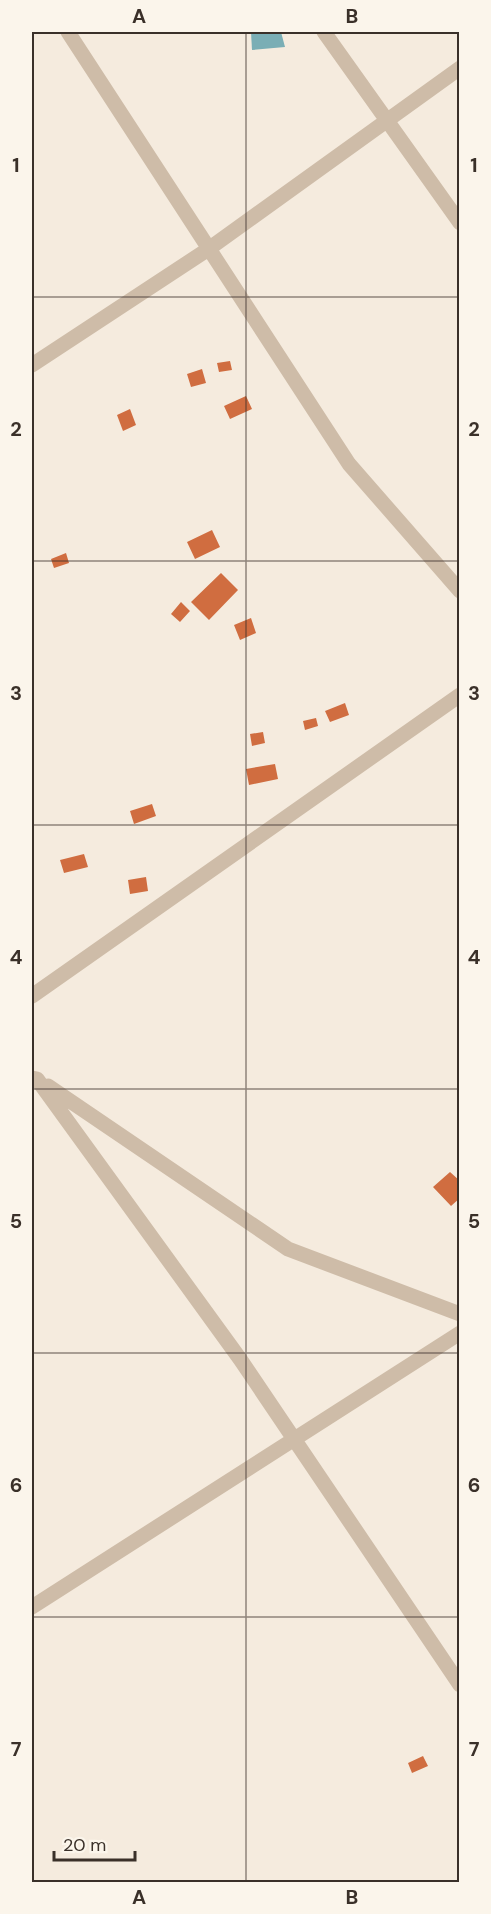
<svg xmlns="http://www.w3.org/2000/svg" width="491" height="1914" viewBox="0 0 491 1914" font-family="'DM Sans',sans-serif">
  <style>
    .water { fill: #7aaeb5 }
    .building { fill: #d06d40 }
    .lines { fill: none; stroke-linecap: round; stroke-linejoin: round }
    .minor { stroke: #cebca8; stroke-width: 15 }
    .grid { fill: none; stroke: #3a3029; stroke-width: 1.5; stroke-opacity: 0.55 }
    .neatline { fill: none; stroke: #3a3029; stroke-width: 2 }
    .grid-label { font-size: 20px; text-anchor: middle; font-weight: bold; fill: #3a3029 }
  </style>
  <rect width="100%" height="100%" fill="#f5ebde"/>
  <!-- water -->
  <path class="water" d="M251,32H281L285,47L252,50Z"/>
  <!-- building -->
  <path class="building" d="M230,361L232,370L219,372L217,363Z
    M202,369L206,383L191,387L187,374Z
    M246,396L252,409L230,419L224,406Z
    M130,409L136,425L123,431L117,415Z
    M212,530L220,547L195,559L187,542Z
    M66,553L69,563L54,568L51,559Z
    M221,573L238,590L209,620L191,602Z
    M181,602L190,611L180,622L171,614Z
    M251,618L256,633L240,640L234,625Z
    M345,703L349,715L330,722L325,711Z
    M316,718L318,726L305,730L303,721Z
    M263,732L265,743L252,746L250,734Z
    M275,764L278,779L249,785L246,769Z
    M152,804L156,816L134,824L130,811Z
    M84,854L88,867L64,873L60,860Z
    M146,877L148,891L130,894L128,880Z
    M450,1172L460,1181V1198L451,1206L433,1187Z
    M423,1756L428,1766L412,1773L408,1763Z"/>
  <g class="lines">
    <!-- minor -->
    <path class="minor" d="M68,32L349,464L460,591
      M324,32L460,223
      M32,365L207,250L460,68
      M32,996L460,695
      M32,1078L37,1079L240,1359L460,1685
      M48,1086L288,1249L460,1314
      M32,1607L460,1333"/>
  </g>
  <!-- grid -->
  <path class="grid" d="M246,32V1882M32,297H460M32,561H460M32,825H460M32,1089H460M32,1353H460M32,1617H460"/>
  <!-- border -->
  <rect width="491" height="1914" fill="none" stroke="#fbf5eb" stroke-width="66"/>
  <!-- scale -->
  <path d="M54 1851v9h81v-9" fill="none" stroke="#3a3029" stroke-width="3"/>
  <text x="63" y="1851" font-size="18" fill="#3a3029" stroke="#fbf5eb" stroke-width="4.5" paint-order="stroke">20 m</text>
  <rect x="33" y="33" width="425" height="1848" class="neatline"/>
  <g class="grid-label">
    <text x="139" y="23">A</text>
    <text x="352" y="23">B</text>
    <text x="16" y="172">1</text>
    <text x="474" y="172">1</text>
    <text x="16" y="436">2</text>
    <text x="474" y="436">2</text>
    <text x="16" y="700">3</text>
    <text x="474" y="700">3</text>
    <text x="16" y="964">4</text>
    <text x="474" y="964">4</text>
    <text x="16" y="1228">5</text>
    <text x="474" y="1228">5</text>
    <text x="16" y="1492">6</text>
    <text x="474" y="1492">6</text>
    <text x="16" y="1756">7</text>
    <text x="474" y="1756">7</text>
    <text x="139" y="1904">A</text>
    <text x="352" y="1904">B</text>
  </g>
</svg>
